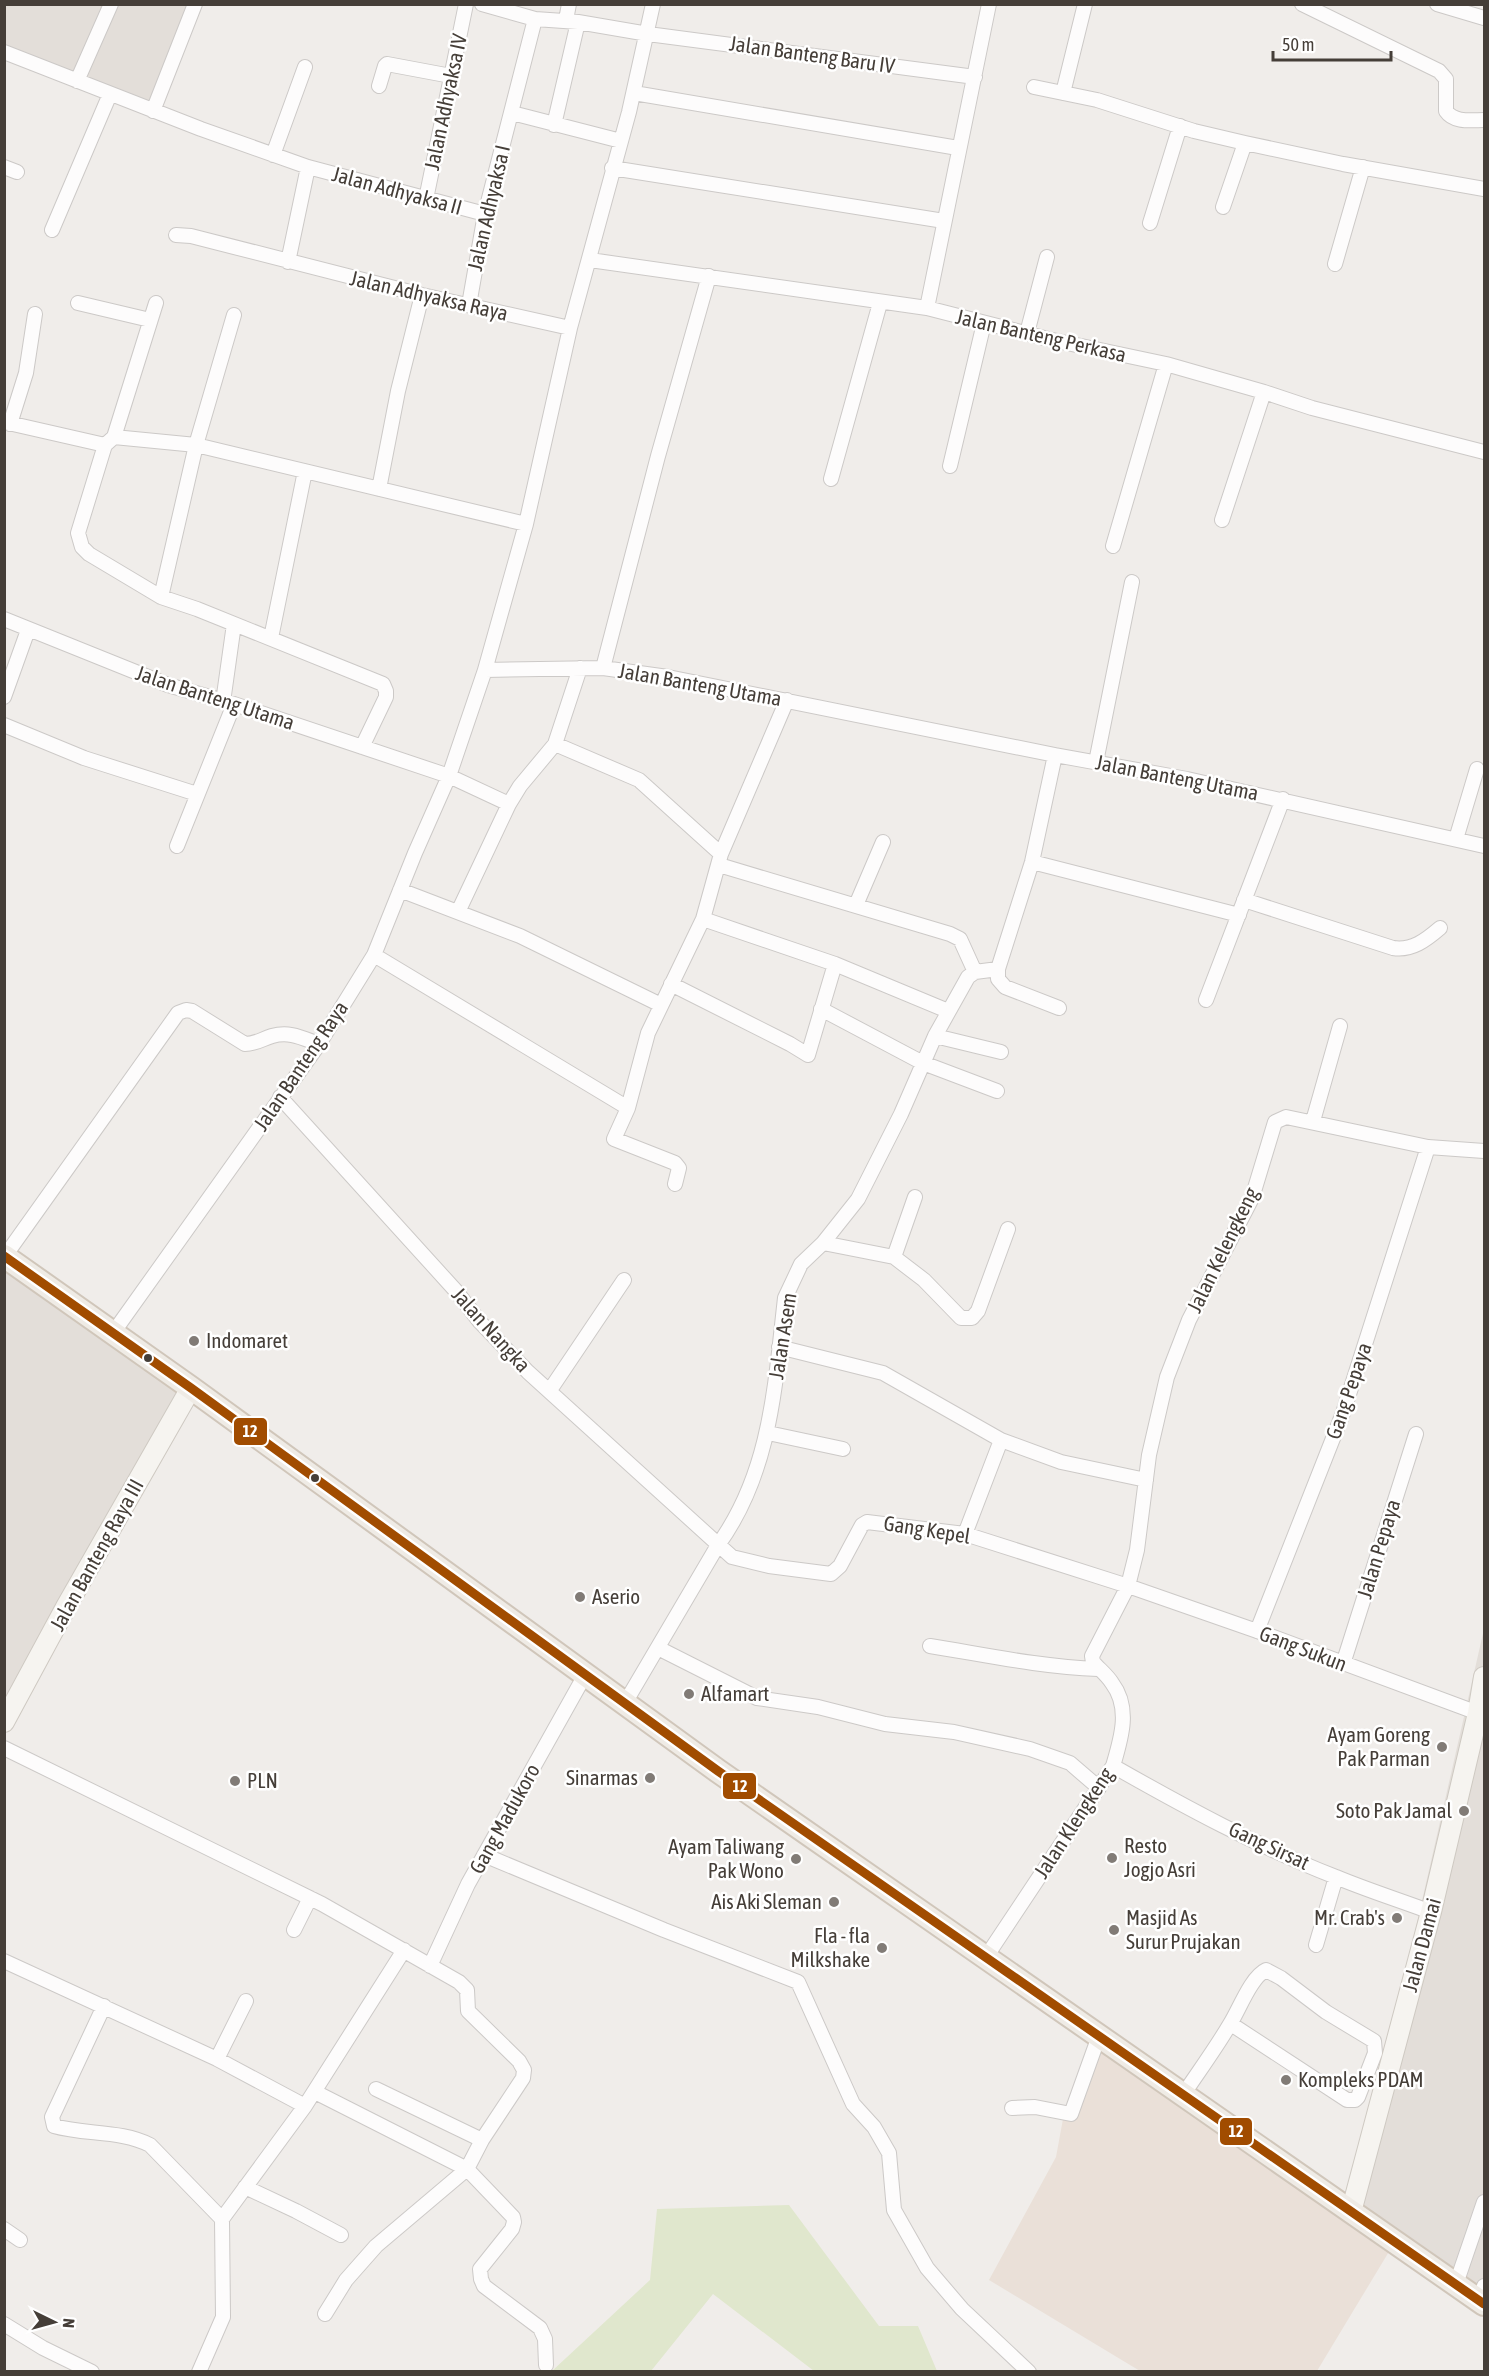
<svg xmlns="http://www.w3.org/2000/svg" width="1489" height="2376" viewBox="0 0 1489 2376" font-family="'Asap Condensed',sans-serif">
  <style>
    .residential { fill: #e3ded9 }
    .commercial { fill: #eae0d8 }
    .green { fill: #e0e7cd }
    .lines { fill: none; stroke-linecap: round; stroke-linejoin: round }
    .street-casing { stroke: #ccc9c7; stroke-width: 16 }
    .secondary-casing { stroke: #cec9c2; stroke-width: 22 }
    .primary-casing { stroke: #d0c6ba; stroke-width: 26 }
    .street { stroke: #fdfcfc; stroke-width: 14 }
    .secondary { stroke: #f6f4f0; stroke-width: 20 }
    .primary { stroke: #efebe5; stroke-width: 22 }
    .bus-1-casing { stroke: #fff; stroke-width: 14 }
    .bus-1 { stroke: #a14c00; stroke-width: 9 }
    .poi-dot { fill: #817b76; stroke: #fff; stroke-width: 2 }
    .bus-dot { fill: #453e38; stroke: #fff; stroke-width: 2 }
    .labels { text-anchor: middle; stroke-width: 5; stroke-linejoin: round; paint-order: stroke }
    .street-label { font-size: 21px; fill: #453e38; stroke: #fff }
    .poi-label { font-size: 21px; fill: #453e38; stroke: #fff; text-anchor: start }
    .line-badge { stroke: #fff; stroke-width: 2 }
    .badge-label { font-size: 16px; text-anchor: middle; font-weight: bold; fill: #fff }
  </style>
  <rect width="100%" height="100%" fill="#f0edea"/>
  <!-- residential -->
  <path class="residential" d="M4,5H197L153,111L5,51Z
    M5,1263L181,1389L5,1728Z
    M1484,1629V2304L1351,2212Z"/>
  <!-- commercial -->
  <path class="commercial" d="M1098,2042L1393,2245L1317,2371H1140L989,2280L1056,2157L1065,2108Z"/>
  <!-- green -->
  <path class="green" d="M789,2205L879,2326H918L937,2371H814L713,2294L651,2371H552L650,2280L657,2209Z"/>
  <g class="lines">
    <defs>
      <path id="street" d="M482,4L535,19L578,22L648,34L975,77
        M1302,4L1439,71L1446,79V111C1454,123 1472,120 1484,120
        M1437,4L1484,18
        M566,20L569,4
        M4,52L201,129L308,167L485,214
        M77,81L111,4
        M379,86L385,66L387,64L451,76
        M1034,87L1097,100L1194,131L1245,143L1343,164L1484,189
        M634,93L958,148
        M1063,93L1085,4
        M153,111L195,4
        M512,113L621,141
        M554,125L578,22
        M273,155L305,67
        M4,167L17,172
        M612,168L944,221
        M426,199L466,4
        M1223,207L1245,143
        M1150,223L1180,126
        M52,230L110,94
        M176,235L191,236L422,295L570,328
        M590,260L927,308L1048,339L1166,364L1264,392L1312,408L1484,452
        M288,262L308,167
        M1335,264L1363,167
        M78,303L150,320
        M469,305L485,214L535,19
        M927,308L989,4
        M1027,333L1047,257
        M4,422L105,445
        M10,424L26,373L35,314
        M114,437L156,303
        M950,466L984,323
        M831,479L880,303
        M379,489L398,391L422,295
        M1222,520L1264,392
        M1113,546L1166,364
        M161,597L196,445L234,315
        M4,619L168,685L234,704L449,776L485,670L603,668L668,677L1055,755L1187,779L1484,846
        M271,638L305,471
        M580,668L555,744L639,780L721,854
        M603,668L658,456L709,276
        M485,670L526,524L570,328L629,112L653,4
        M4,697L28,630
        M223,702L234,624
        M4,725L84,758L197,794
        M362,747L386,697V691L383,684L197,609L161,597L89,554L82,547L78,533L105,445L114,437L196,445L526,524
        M1055,755L1032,862L998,969V979L1005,987L1059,1008
        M1096,762L1132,582
        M1456,839L1477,769
        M177,846L234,704
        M1032,862L1239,915
        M719,865L950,934L960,939L975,972
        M400,890L520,936L661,1005
        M1244,900L1393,948C1412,951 1426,940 1440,928
        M856,905L883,842
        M458,912L509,804
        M703,919L835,964L948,1011
        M374,955L628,1108
        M671,984L790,1044L808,1055L835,964
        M1206,1000L1283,799
        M821,1009L923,1063L997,1091
        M935,1036L1001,1052
        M280,1097L456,1291L480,1322L528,1372L732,1557L769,1566L831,1574L840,1566L862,1525L867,1522L965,1534L1128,1586L1257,1631L1478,1713
        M1313,1121L1340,1026
        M675,1184L679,1168L675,1163L614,1139L628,1108L648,1033L703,919L721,854L787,700
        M823,1243L894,1257L924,1280L961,1318H972L978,1311L1008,1229
        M5,1256L178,1013L186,1010L192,1011L245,1044C256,1044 262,1039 272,1036C290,1031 302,1038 319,1044
        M894,1257L915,1197
        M113,1333L319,1044L374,955L415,853L449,776L509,804L520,786L555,744
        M779,1347L883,1373L1001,1440L1061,1462L1146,1480
        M550,1390L624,1280
        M768,1433L843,1449
        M965,1534L1001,1440
        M1257,1631L1343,1413L1428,1147
        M930,1646C986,1655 1041,1667 1098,1669
        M658,1648L757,1698L818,1707L885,1724L954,1732L1030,1749L1070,1763L1099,1788
        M1343,1664L1416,1434
        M625,1703L718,1545C771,1472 775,1385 785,1298L801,1264L823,1243L858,1199L901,1114L935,1036L968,977L975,972L998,969
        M4,1748L322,1904L459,1982L467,1990L468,2011L519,2061L524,2070L523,2078L482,2140L467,2169L376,2246L346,2280L325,2314
        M1113,1766C1185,1807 1259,1847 1336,1877C1367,1890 1399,1900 1431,1912
        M484,1855L664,1930L798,1982L853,2104L874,2127L889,2153L894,2210L927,2268L962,2309L1029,2372
        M294,1930L310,1898
        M1316,1945L1336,1877
        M986,1957L1113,1766C1121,1739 1131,1708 1112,1683C1107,1675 1099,1669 1093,1662L1092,1656L1128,1586L1137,1550L1149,1455L1167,1377L1189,1320L1252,1198L1275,1122L1286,1117L1428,1147L1484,1151
        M4,1961L217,2059L305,2106L404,1950
        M430,1966L468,1884L585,1675
        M104,2006L52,2117L54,2126C85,2135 121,2130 150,2145L222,2219L223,2317L199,2372
        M217,2059L246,2001
        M376,2089L482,2140
        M315,2092L467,2169L513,2217L514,2222L512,2229L480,2269L481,2279L484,2286L540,2328L545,2339L546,2365
        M1183,2095C1199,2071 1216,2048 1230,2024C1239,2010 1251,1977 1266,1970L1281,1978L1326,2012L1374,2041L1375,2053L1358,2097L1355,2100H1347L1231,2024
        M1012,2108L1035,2107L1071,2114L1099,2036
        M245,2187L296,2211L341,2235
        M222,2219L305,2106
        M4,2229L20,2240
        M1456,2284L1484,2202
        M1479,2300L1484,2286
        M4,2324L43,2348L92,2372"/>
      <path id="secondary" d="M4,1722L66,1607L191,1388
        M1351,2212L1431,1912L1478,1713L1484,1677"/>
      <path id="primary" d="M4,1256L191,1388L718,1771L1484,2304"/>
    </defs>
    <!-- street casing -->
    <use href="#street" class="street-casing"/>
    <!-- secondary casing -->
    <use href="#secondary" class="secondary-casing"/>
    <!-- primary casing -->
    <use href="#primary" class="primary-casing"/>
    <!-- street -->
    <use href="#street" class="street"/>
    <!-- secondary -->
    <use href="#secondary" class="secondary"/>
    <!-- primary -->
    <use href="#primary" class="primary"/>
    <defs>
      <path id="bus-1" d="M4,1256L191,1388L718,1771L1484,2304"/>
    </defs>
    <!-- bus-1 casing -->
    <use href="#bus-1" class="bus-1-casing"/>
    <!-- bus-1 -->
    <use href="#bus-1" class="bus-1"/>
  </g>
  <!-- markers -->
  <g class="poi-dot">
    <circle cx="194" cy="1341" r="6"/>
    <circle cx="580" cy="1597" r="6"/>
    <circle cx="689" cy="1694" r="6"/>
    <circle cx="1442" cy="1747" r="6"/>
    <circle cx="650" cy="1778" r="6"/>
    <circle cx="235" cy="1781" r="6"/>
    <circle cx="1464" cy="1811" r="6"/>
    <circle cx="1112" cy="1858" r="6"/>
    <circle cx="796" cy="1859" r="6"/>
    <circle cx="834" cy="1902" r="6"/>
    <circle cx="1397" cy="1918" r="6"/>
    <circle cx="1114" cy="1930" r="6"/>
    <circle cx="882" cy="1948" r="6"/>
    <circle cx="1286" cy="2080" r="6"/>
  </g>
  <g class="bus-dot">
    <circle cx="148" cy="1358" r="5"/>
    <circle cx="315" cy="1478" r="5"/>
  </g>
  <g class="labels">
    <!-- street labels -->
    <g class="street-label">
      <text transform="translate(812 55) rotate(8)" y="7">Jalan Banteng Baru IV</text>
      <text transform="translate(446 102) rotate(-78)" y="7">Jalan Adhyaksa IV</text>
      <text transform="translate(397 191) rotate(15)" y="7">Jalan Adhyaksa II</text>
      <text transform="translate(489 208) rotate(-77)" y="7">Jalan Adhyaksa I</text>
      <text transform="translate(429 296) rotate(13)" y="7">Jalan Adhyaksa Raya</text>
      <text transform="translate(1041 336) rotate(13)" y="7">Jalan Banteng Perkasa</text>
      <text transform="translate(700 685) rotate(10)" y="7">Jalan Banteng Utama</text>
      <text transform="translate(215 698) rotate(18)" y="7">Jalan Banteng Utama</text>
      <text transform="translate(1177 778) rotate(11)" y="7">Jalan Banteng Utama</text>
      <text transform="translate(301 1066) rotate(-56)" y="7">Jalan Banteng Raya</text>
      <text transform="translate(1223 1250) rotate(-64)" y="7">Jalan Kelengkeng</text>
      <text transform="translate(491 1330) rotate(48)" y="7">Jalan Nangka</text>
      <text transform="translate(783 1336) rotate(-81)" y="7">Jalan Asem</text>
      <text transform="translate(1349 1391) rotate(-71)" y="7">Gang Pepaya</text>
      <text transform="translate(927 1530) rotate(9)" y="7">Gang Kepel</text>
      <text transform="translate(1379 1549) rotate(-73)" y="7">Jalan Pepaya</text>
      <text transform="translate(97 1555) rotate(-61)" y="7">Jalan Banteng Raya III</text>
      <text transform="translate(1303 1649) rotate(21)" y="7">Gang Sukun</text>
      <text transform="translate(505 1819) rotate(-61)" y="7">Gang Madukoro</text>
      <text transform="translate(1074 1823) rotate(-57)" y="7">Jalan Klengkeng</text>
      <text transform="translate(1269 1846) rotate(25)" y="7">Gang Sirsat</text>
      <text transform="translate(1422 1945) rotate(-75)" y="7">Jalan Damai</text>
    </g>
    <!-- poi labels -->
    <g class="poi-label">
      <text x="206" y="1348">Indomaret</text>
      <text x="592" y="1604">Aserio</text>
      <text x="701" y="1701">Alfamart</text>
      <text x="1430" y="1742" text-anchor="end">Ayam Goreng<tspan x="1430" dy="24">Pak Parman</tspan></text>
      <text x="638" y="1785" text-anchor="end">Sinarmas</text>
      <text x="247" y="1788">PLN</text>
      <text x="1452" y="1818" text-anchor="end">Soto Pak Jamal</text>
      <text x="1124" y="1853">Resto<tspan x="1124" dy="24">Jogjo Asri</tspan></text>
      <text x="784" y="1854" text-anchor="end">Ayam Taliwang<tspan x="784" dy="24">Pak Wono</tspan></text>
      <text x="822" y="1909" text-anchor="end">Ais Aki Sleman</text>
      <text x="1126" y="1925">Masjid As<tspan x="1126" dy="24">Surur Prujakan</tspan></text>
      <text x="1385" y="1925" text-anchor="end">Mr. Crab's</text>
      <text x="870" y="1943" text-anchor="end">Fla - fla<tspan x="870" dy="24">Milkshake</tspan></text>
      <text x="1298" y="2087">Kompleks PDAM</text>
    </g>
  </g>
  <g class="line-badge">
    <rect x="233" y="1417" width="35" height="29" rx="6" fill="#a14c00"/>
    <rect x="722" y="1772" width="35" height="28" rx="6" fill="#a14c00"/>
    <rect x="1219" y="2117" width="34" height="29" rx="6" fill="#a14c00"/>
  </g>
  <g class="badge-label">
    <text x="250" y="1437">12</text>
    <text x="740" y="1792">12</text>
    <text x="1236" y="2137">12</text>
  </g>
  <!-- border -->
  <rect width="1489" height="2376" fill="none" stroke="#453e38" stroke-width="12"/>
  <!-- north arrow -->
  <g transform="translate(54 2322) rotate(95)" stroke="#ffffff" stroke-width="4.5" paint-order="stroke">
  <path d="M0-4.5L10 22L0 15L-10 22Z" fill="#453e38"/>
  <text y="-9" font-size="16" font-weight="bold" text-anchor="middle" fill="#453e38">N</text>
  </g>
  <!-- scale -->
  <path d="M1273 51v9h118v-9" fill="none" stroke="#453e38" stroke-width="3"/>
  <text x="1282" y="51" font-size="18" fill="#453e38" stroke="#ffffff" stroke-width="4.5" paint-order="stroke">50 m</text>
</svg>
